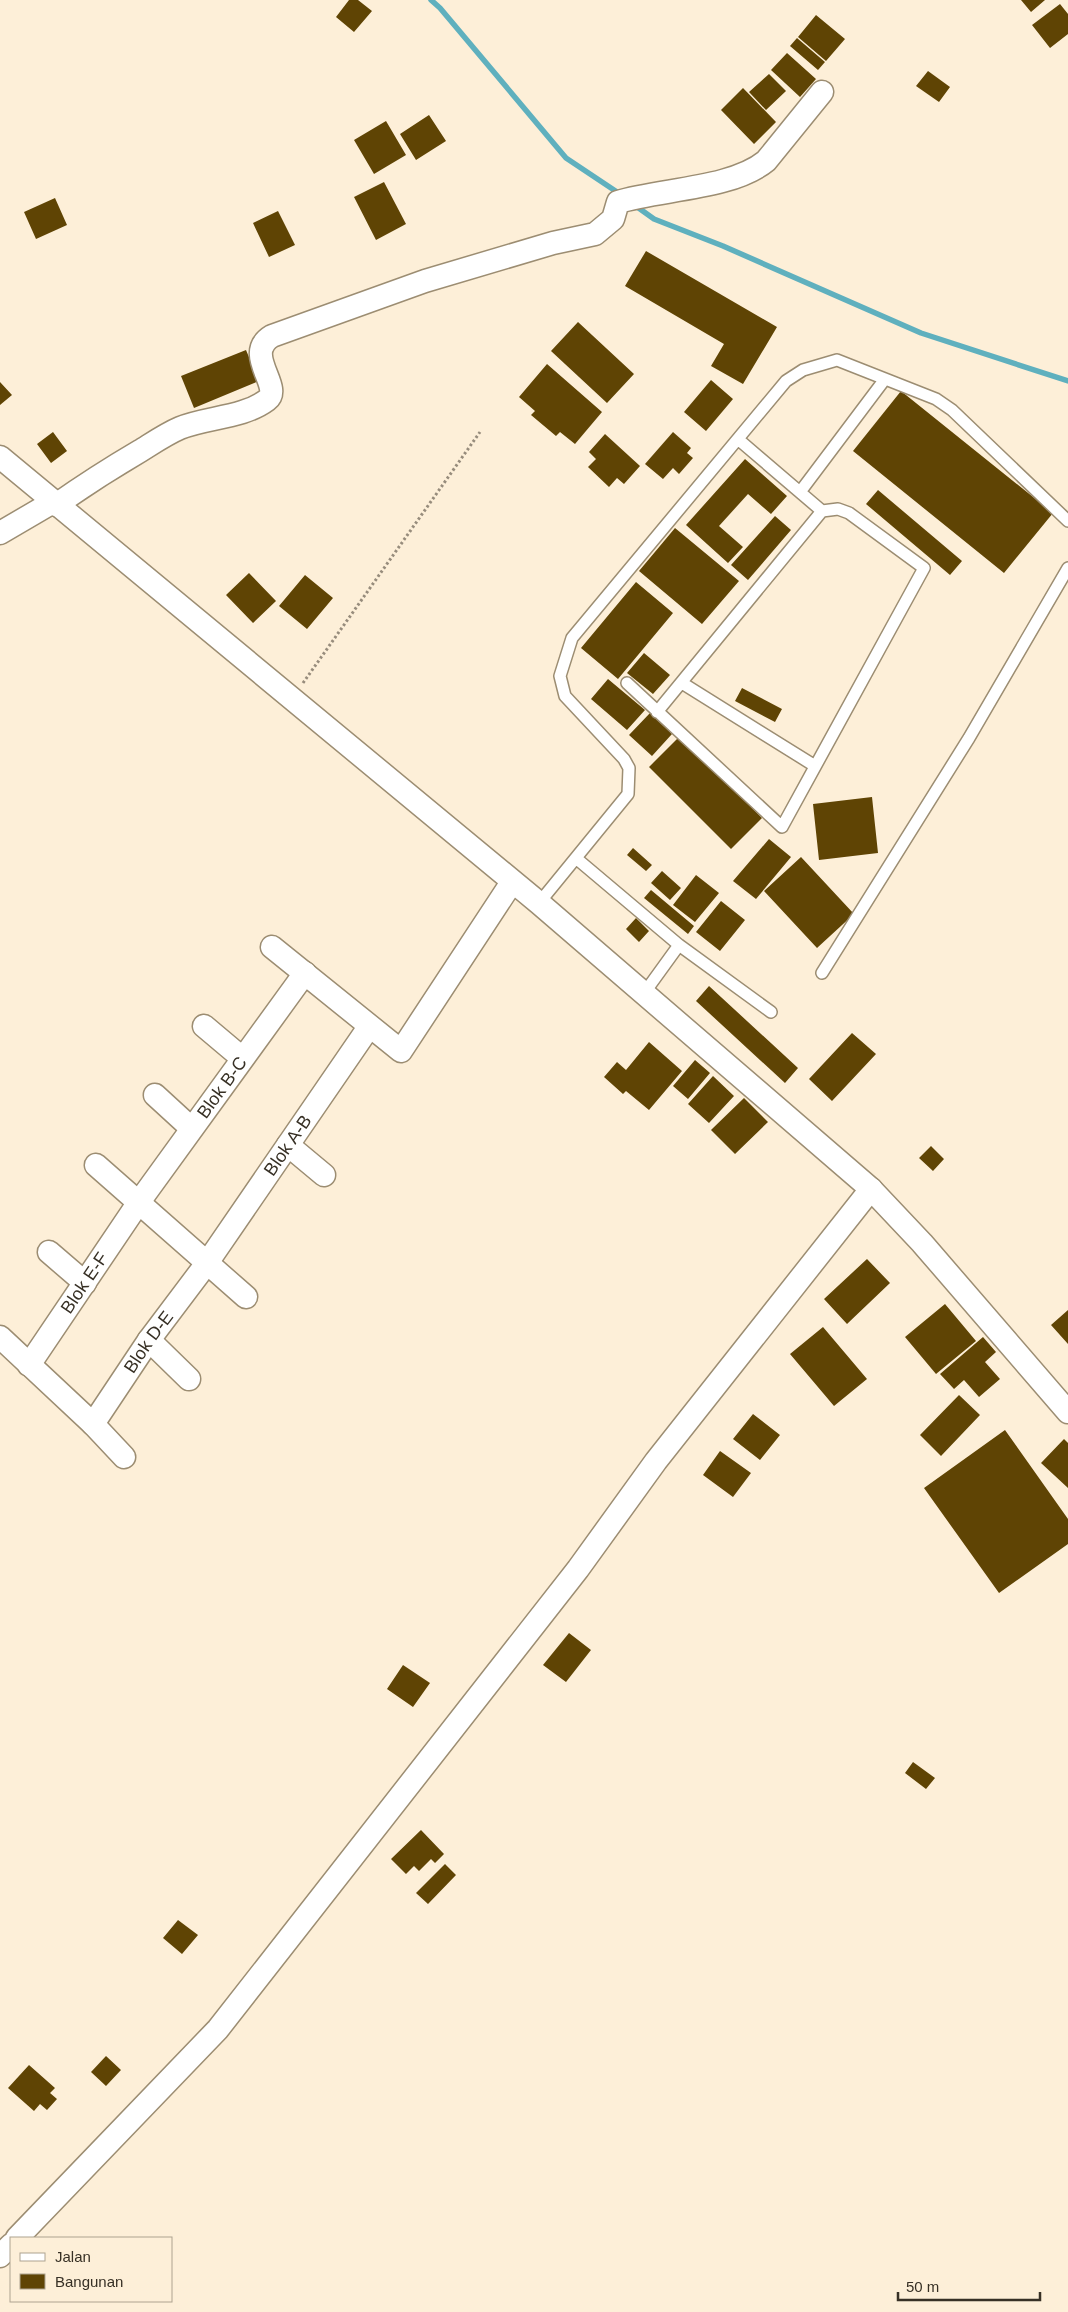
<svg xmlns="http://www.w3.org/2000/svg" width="1068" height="2312" viewBox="0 0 1068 2312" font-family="Arial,sans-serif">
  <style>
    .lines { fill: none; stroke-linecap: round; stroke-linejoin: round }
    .stream { stroke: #5fb0be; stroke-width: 5.5 }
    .building { fill: #5f4404 }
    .lane-casing { stroke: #9c8d72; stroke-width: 14 }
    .street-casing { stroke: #9c8d72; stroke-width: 25 }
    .path { stroke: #978c7c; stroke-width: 3; stroke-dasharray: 2.5 2.5; stroke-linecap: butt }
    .lane { stroke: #fff; stroke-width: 11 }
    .street { stroke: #fff; stroke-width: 22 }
    .labels { text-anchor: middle; stroke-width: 5; stroke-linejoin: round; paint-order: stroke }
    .street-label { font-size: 18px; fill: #373025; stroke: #fdefd8 }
  </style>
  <rect width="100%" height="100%" fill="#fdefd8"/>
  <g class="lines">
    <!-- stream -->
    <path class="stream" d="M431,0L440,8L566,158L620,194
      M633,204L654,219L723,246L921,333L1068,381"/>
  </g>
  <!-- building -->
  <path class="building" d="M349,0H358L372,11L354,32L336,17Z
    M1021,0H1045L1031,12Z
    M1060,4L1068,14V34L1050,48L1032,25Z
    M816,15L845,39L826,61L798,37Z
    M797,38L825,62L818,70L790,46Z
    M787,53L816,79L800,97L771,70Z
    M928,71L950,87L939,102L916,86Z
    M769,74L786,91L766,110L749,92Z
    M743,88L776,122L754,144L721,110Z
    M429,115L446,141L416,160L400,134Z
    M386,121L406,155L374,174L354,140Z
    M384,182L406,224L376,240L354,197Z
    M55,198L67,225L36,239L24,212Z
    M278,211L295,245L269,257L253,223Z
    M646,251L777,327L743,384L711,366L724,344L625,286Z
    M578,322L634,374L607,403L551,351Z
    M246,350L259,381L194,408L181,376Z
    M547,364L602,412L575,444L560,432L556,436L531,415L535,411L519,397Z
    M711,380L733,399L706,431L684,412Z
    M0,382L12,395L0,405Z
    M901,391L1053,513L1004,573L853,451Z
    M53,432L67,451L51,463L37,444Z
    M673,432L691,448L687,453L693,458L679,474L673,468L663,479L645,464Z
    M605,434L640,466L624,484L617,478L609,487L588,467L596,459L589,452Z
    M745,459L787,496L771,514L748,494L719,526L743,547L728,563L686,525Z
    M878,490L962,561L950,575L866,504Z
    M775,516L791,530L748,580L731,565Z
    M675,528L739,581L702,624L639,571Z
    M249,573L276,601L253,623L226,595Z
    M305,575L333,598L307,629L279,606Z
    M636,582L673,613L618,679L581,648Z
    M644,653L670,675L653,694L627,673Z
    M608,679L645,710L627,730L591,699Z
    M742,688L782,709L775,722L735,701Z
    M650,713L672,734L652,756L629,735Z
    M680,736L762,818L731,849L649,767Z
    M872,797L878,853L819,860L813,804Z
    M769,839L791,857L756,899L733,881Z
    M633,848L652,865L646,871L627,855Z
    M801,857L854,914L817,948L764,891Z
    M662,871L681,888L670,900L651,883Z
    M696,875L719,893L695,922L673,905Z
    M651,890L694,926L688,934L644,898Z
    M721,901L745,920L720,951L696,932Z
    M636,918L649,931L639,942L626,929Z
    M709,986L798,1068L785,1083L696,1001Z
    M852,1033L876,1054L832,1101L809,1079Z
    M649,1042L682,1071L649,1110L626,1091L623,1094L604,1077L617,1062L626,1070Z
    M695,1060L710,1073L688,1099L673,1086Z
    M713,1076L734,1096L709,1123L688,1104Z
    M744,1098L768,1122L735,1154L711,1130Z
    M931,1146L944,1159L933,1171L919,1158Z
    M867,1259L890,1283L847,1324L824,1299Z
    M945,1304L976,1341L936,1374L905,1337Z
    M1068,1310V1344L1051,1325Z
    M823,1327L867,1379L834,1406L790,1354Z
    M983,1337L996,1352L985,1362L1000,1379L979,1397L964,1380L954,1389L940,1374Z
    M959,1395L980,1415L941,1456L920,1435Z
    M753,1414L780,1435L760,1460L733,1439Z
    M1005,1430L1068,1519V1544L999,1593L924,1488Z
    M1064,1439L1068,1443V1488L1041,1463Z
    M720,1451L751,1473L733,1497L703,1475Z
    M569,1633L591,1650L566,1682L543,1665Z
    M403,1665L430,1683L413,1707L387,1689Z
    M913,1762L935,1778L926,1789L905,1773Z
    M421,1830L444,1854L435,1863L431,1859L419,1871L414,1866L406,1874L391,1859Z
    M445,1864L456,1875L428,1904L416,1893Z
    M178,1920L198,1935L182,1954L163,1938Z
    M106,2056L121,2070L106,2086L91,2072Z
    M29,2065L55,2088L50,2093L57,2099L47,2110L40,2104L34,2111L8,2088Z"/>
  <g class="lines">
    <defs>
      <path id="lane" d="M739,440L822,511
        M800,492L885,379
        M627,683L782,827L924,568L849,513L838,509L822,511L657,712
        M682,683L815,766
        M577,859L679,945L771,1012
        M539,903L628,794L629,768L624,759L565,696L560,676L572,638L786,381L803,370L837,360L936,399L952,410L1068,521
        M822,973L969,738L1068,568
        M645,992L679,945"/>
      <g id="street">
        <path d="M0,457L539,903L871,1189L922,1243L1068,1412"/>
        <path d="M56,505C83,486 111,468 140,451C153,443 166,434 180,428C207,417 243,418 267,400C284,387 242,354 272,336L425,281L553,243L595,234L613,219L618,202C660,189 732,189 766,161L822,92"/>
        <path d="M0,533L53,502"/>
        <path d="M272,947L401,1051L512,882"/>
        <path d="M204,1026L242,1058"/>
        <path d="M155,1095L191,1128"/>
        <path d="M288,1145L324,1175"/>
        <path d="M96,1165L246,1297"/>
        <path d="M49,1252L85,1283"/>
        <path d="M0,1337L93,1424L124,1457"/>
        <path d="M149,1340L189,1379"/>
        <path id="s1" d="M29,1365L139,1202L305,973"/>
        <path id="s2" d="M93,1424L149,1340L207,1263L369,1027"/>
        <path d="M17,2238L218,2029L578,1569L656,1461L871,1189"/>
        <path d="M0,2256L11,2245"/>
      </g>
    </defs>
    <!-- lane casing -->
    <use href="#lane" class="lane-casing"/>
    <!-- street casing -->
    <use href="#street" class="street-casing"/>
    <!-- path -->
    <path class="path" d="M303,683L480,432"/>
    <!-- lane -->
    <use href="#lane" class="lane"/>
    <!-- street -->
    <use href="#street" class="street"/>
  </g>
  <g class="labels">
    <!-- street labels -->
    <g class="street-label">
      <text dy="6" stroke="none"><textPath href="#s1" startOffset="338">Blok B-C</textPath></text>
      <text dy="6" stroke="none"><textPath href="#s2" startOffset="340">Blok A-B</textPath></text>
      <text dy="6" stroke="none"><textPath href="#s1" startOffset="99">Blok E-F</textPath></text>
      <text dy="6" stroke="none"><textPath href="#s2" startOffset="99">Blok D-E</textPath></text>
    </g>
  </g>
  <!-- legend -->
  <rect x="10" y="2237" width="162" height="65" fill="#fdefd8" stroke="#aea390"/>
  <rect x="20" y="2253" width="25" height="8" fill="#ffffff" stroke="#aea390"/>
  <text x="55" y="2262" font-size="15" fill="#373025">Jalan</text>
  <rect x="20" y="2274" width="25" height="15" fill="#5f4404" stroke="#aea390"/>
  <text x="55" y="2287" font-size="15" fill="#373025">Bangunan</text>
  <!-- scale -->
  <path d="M898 2292v8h142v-8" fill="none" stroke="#373025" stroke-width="2.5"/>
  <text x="906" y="2292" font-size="15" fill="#373025" stroke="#fdefd8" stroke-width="4" paint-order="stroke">50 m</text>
</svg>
